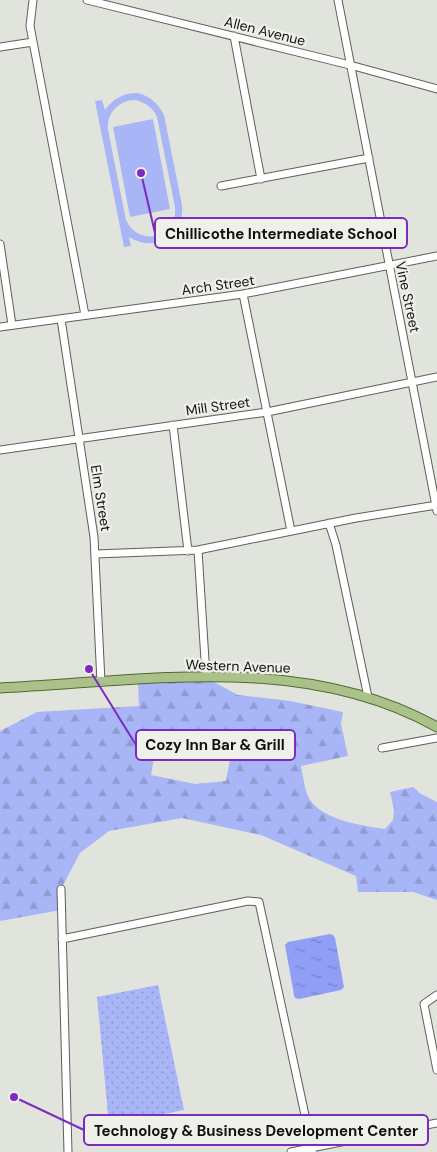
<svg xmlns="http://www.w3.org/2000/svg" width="437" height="1152" viewBox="0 0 437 1152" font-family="'DM Sans',sans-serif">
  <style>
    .grass { fill: url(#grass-dots) }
    .forest { fill: url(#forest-firs); fill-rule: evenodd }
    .pitch { fill: #a8b5f6; fill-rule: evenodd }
    .water { fill: url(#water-ripples) }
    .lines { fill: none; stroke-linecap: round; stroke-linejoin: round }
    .minor-casing { stroke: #5c5f59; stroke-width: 9 }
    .major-casing { stroke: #50692c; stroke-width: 11 }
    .minor { stroke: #fff; stroke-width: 7 }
    .major { stroke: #aac28a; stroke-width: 9 }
    .labels { text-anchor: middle; stroke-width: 4.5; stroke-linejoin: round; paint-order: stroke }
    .street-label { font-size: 14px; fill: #10110f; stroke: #eef1ea }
    .leader { fill: none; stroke: #7b2cbf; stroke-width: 2 }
    .callout-dot { fill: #7b2cbf; stroke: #eef1ea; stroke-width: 2 }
    .callout { fill: #eef1ea; stroke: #7b2cbf; stroke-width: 2 }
    .callout-label { font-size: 15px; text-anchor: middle; font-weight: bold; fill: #10110f }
  </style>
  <defs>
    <pattern id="grass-dots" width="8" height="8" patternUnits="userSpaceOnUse" patternTransform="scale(1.25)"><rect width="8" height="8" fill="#a8b5f6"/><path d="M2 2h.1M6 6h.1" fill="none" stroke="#909bd2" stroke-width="1.8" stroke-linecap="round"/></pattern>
    <pattern id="forest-firs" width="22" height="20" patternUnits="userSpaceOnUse" patternTransform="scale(1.25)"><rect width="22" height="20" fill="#a8b5f6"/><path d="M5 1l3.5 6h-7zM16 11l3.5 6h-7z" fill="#909bd2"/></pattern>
    <pattern id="water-ripples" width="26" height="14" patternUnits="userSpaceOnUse" patternTransform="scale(1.25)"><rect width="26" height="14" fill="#909ff5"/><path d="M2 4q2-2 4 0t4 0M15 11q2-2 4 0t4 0" fill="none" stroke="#7480c5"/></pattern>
  </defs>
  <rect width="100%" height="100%" fill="#e1e4dd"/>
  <!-- grass -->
  <path class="grass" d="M158,985L184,1110L109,1125L97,997Z"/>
  <!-- forest -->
  <path class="forest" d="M208,679L238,695L290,701L343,712L341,724L348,756L301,766C303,775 305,793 310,800C323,820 364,826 385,829L393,820L394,809L390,792L413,787L421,794L437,802V900L413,892H358L356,876L261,835L182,818L109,831L80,853L61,889V910L0,921V731L37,712L139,706L138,683ZM156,746L230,759L226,781L195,784L151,775Z"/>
  <!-- pitch -->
  <path class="pitch" d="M137,93C150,96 158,103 164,115L182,205C185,237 155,253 129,237L131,246L124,247L95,101L102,100L105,110C113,99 123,93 137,93ZM136,100C146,103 153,108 157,117L175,207C178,238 139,248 126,220L108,130C106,113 119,100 136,100Z
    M153,119L170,209L130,217L113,127Z"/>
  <!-- water -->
  <path class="water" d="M330,934L333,935L335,938L344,987L341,990L299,999L295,998L294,995L285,945L288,942Z"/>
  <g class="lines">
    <defs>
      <path id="minor" d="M33,0L30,26L85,315
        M87,0L350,65L437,89
        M338,0L437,511
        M234,36L261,179
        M0,47L33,42
        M221,186L369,158
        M0,244L12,325
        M243,294L291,531
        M61,319L94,537L101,682
        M0,327L243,294L437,256
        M173,425L188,551
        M0,450L267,412L437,377
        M329,523L336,545L368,697
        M198,550L206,676
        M96,554L198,550L356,518L437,505
        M382,748L437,738
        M61,889L68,1152
        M62,939L248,901L259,902L313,1152
        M437,995L424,1004L437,1070
        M291,1152L437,1123"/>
      <path id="major" d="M0,688C146,681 303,652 437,727"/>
    </defs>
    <!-- minor casing -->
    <use href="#minor" class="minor-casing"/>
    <!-- major casing -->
    <use href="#major" class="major-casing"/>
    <!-- minor -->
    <use href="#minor" class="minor"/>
    <!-- major -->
    <use href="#major" class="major"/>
  </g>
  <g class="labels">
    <!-- street labels -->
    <g class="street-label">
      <text transform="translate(265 31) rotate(14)" y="5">Allen Avenue</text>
      <text transform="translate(218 285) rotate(-8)" y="5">Arch Street</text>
      <text transform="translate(408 297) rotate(78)" y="5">Vine Street</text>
      <text transform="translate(218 406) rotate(-8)" y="5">Mill Street</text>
      <text transform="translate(101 498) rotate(81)" y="5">Elm Street</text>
      <text transform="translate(238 666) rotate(2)" y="5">Western Avenue</text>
    </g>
  </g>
  <!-- callouts -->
  <path class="leader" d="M141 173L155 233M89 669L136 745M14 1097L84 1130"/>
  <g class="callout-dot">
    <circle cx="141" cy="173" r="5"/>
    <circle cx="89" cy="669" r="5"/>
    <circle cx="14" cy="1097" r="5"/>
  </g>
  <g class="callout">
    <rect x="155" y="218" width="252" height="30" rx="5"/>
    <rect x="136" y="730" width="159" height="30" rx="5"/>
    <rect x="84" y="1115" width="344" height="30" rx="5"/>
  </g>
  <g class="callout-label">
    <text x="281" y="239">Chillicothe Intermediate School</text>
    <text x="215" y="750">Cozy Inn Bar &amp; Grill</text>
    <text x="256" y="1136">Technology &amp; Business Development Center</text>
  </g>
</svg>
